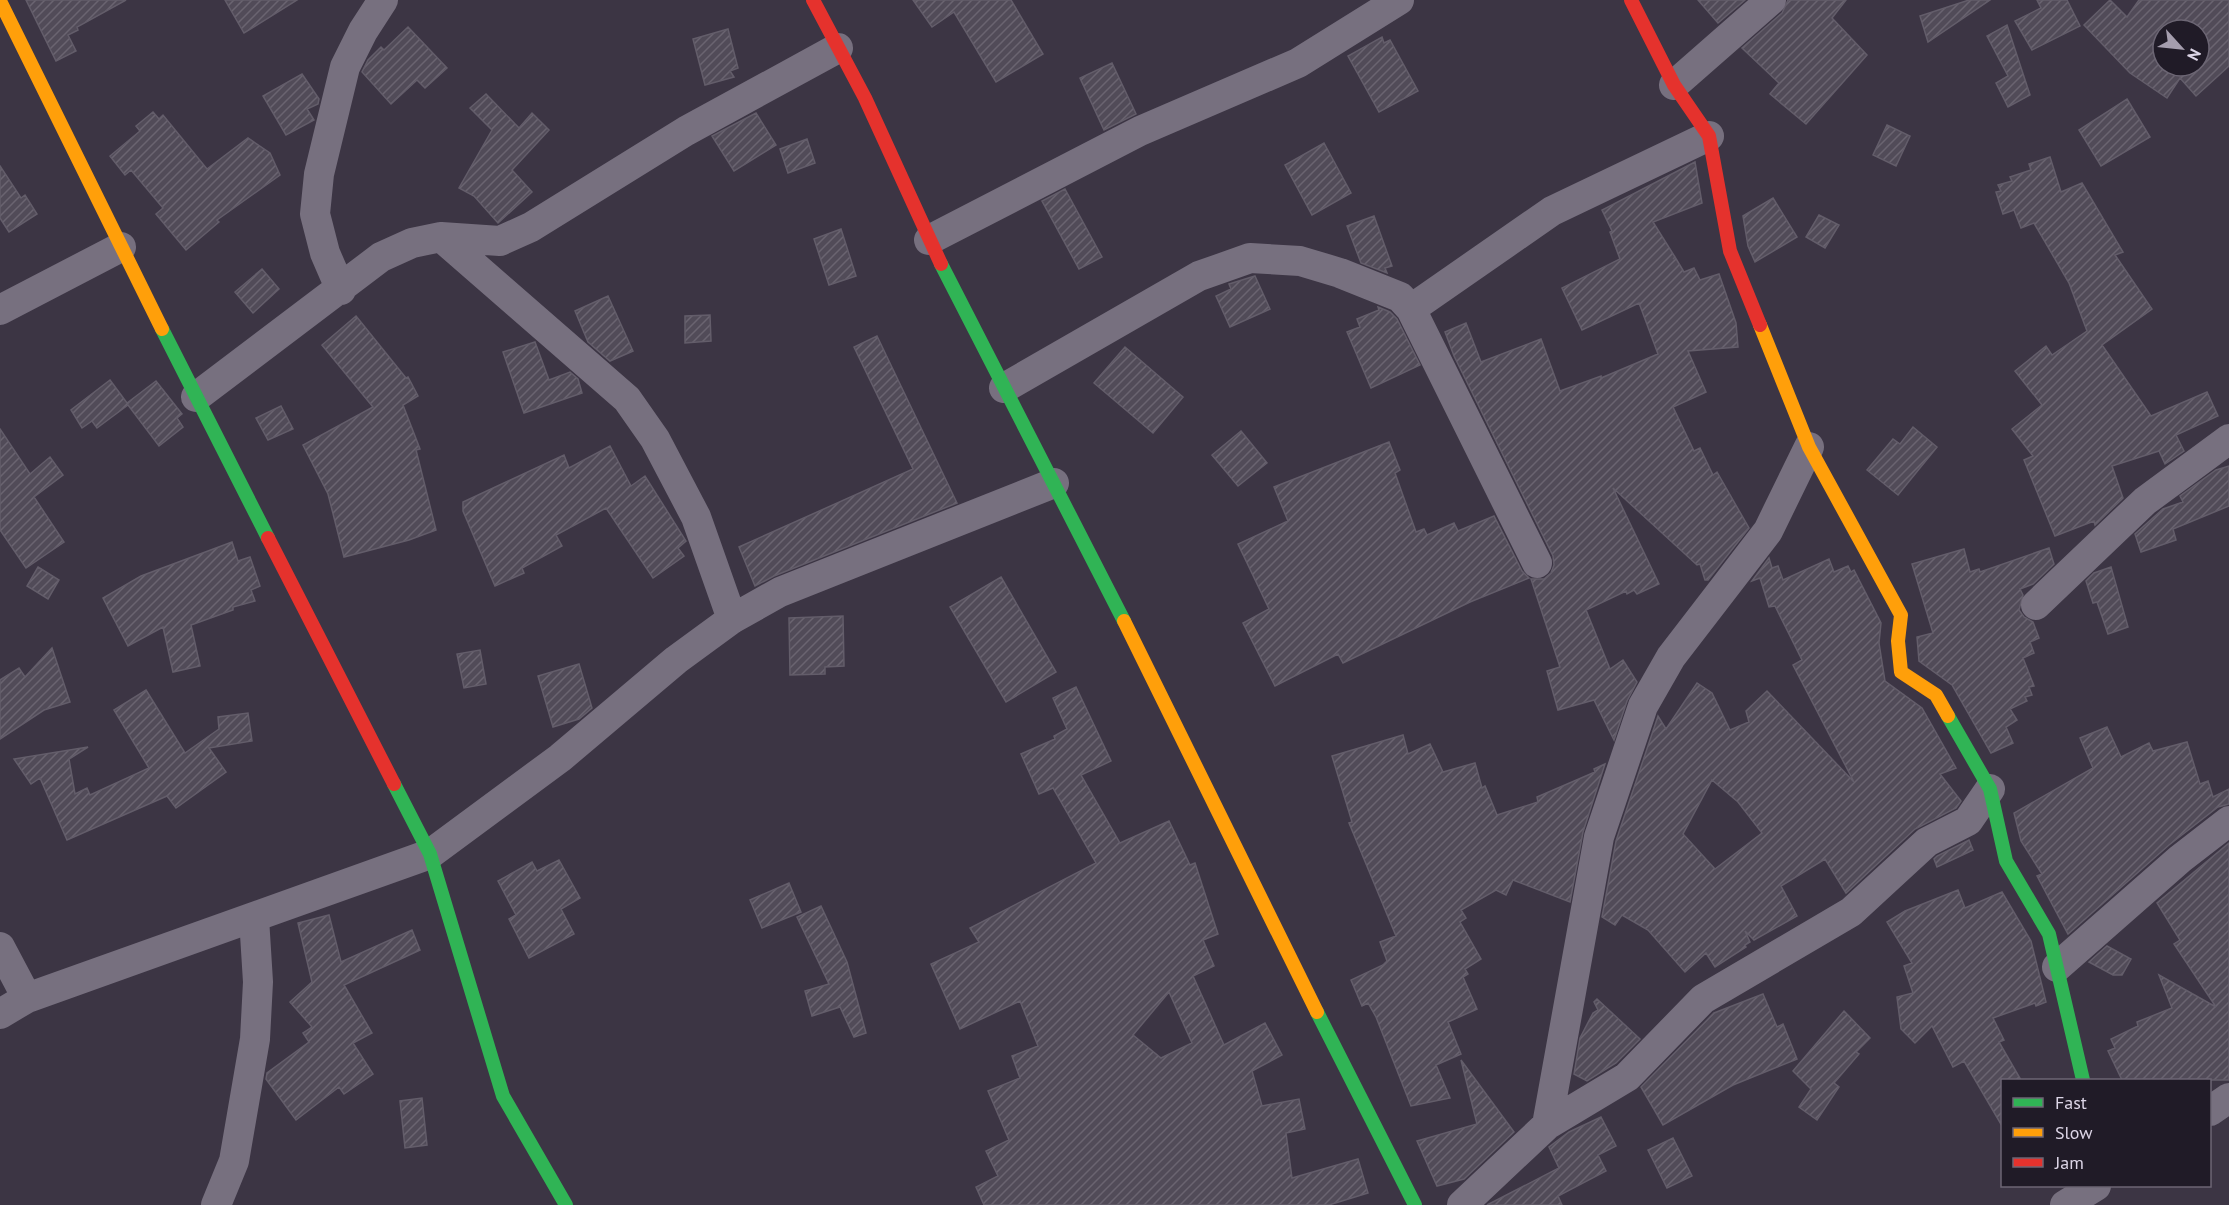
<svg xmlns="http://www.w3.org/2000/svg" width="2229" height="1205" viewBox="0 0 2229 1205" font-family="'PT Sans',sans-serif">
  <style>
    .building { fill: url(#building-hatch); stroke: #635d6a; stroke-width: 1.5; fill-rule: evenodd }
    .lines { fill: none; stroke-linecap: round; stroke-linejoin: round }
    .street { stroke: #77707f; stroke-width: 30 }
    .fast { stroke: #30b455; stroke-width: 14 }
    .slow { stroke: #ff9f0a; stroke-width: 14 }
    .jam { stroke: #e5322d; stroke-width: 14 }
  </style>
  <defs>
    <pattern id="building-hatch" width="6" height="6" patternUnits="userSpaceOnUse" patternTransform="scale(1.5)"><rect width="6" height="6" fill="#514b58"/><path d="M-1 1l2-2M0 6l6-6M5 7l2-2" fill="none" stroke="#6a6470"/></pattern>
  </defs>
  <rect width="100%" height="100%" fill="#3c3544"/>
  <!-- building -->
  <path class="building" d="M26,0H126L77,27L78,30L68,35L76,51L56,61Z
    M225,0H297L244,33Z
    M913,0H1011L1043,54L996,82L954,12L932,27Z
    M1698,0H1745L1718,23Z
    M1788,0H1846L1832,18L1867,55L1806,124L1770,94L1779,83L1742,48L1782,13Z
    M1969,0H1990L1928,42L1920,16Z
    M2037,0H2067L2080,26L2032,50L2015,21L2041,8Z
    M2110,0L2127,17L2139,0H2229V66L2196,96L2180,78L2167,98L2130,73L2084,25ZM2163,30H2199V66H2163Z
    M2007,25L2030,95L2008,107L1996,83L2008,76L1987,36Z
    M408,27L447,68L425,88L417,80L391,104L362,72L368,60L381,47L384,50Z
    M728,29L738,68L730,71L734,77L705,85L693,39Z
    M1382,37L1384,43L1390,40L1418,91L1379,112L1348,56Z
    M1112,63L1136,114L1104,130L1080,78Z
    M302,74L319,99L318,104L307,109L314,120L286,135L263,96Z
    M486,94L519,128L532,113L549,130L512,170L532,192L498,223L474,196L459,188L492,130L470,108Z
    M2127,99L2150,137L2101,166L2079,130Z
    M153,112L159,119L163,115L207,169L248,138L270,153L280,175L217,220L219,222L186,250L156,214L163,208L131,170L125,175L110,156L140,131L136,126Z
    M756,113L776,145L734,171L712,136Z
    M1887,125L1910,136L1896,166L1873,155Z
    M807,139L815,163L788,173L780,149Z
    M1324,143L1351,193L1312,215L1285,165Z
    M2050,157L2061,192L2082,183L2123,252L2115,255L2152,309L2102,345L2151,416L2207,392L2218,416L2176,435L2184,451L2165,464L2159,451L2112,466L2123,498L2095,525L2094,521L2055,536L2024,460L2033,456L2012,429L2042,405L2015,371L2046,346L2052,355L2087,331L2069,283L2034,223L2021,228L2014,210L2003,214L1996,192L2001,191L1998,185L2012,181L2010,177L2031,170L2029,164Z
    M1695,162L1702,203L1653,222L1675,257L1673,259L1675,257L1684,272L1694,268L1700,280L1719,274L1736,323L1738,347L1688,351L1706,392L1673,407L1694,451L1700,448L1713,475L1717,472L1749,528L1708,580H1705L1700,564L1697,565L1613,488L1659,584L1637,594L1634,590L1627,594L1626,591L1586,610L1610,669L1623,660L1637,682L1627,701L1614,740L1594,700L1558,710L1547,671L1560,667L1531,579H1544L1551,573L1554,565L1553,556L1454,356L1445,332L1466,323L1481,362L1541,339L1560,391L1601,376V378L1658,354L1639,303L1582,330L1562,288L1620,259L1610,232L1612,231L1602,210Z
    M0,166L21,198L25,195L37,214L9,232L0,218Z
    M1065,189L1102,257L1079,269L1042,201Z
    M1773,198L1797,237L1755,262L1748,246L1743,216Z
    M1819,215L1839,225L1825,248L1806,237Z
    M1374,216L1392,266L1385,268L1387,273L1361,263L1347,226Z
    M841,229L856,276L829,285L814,239Z
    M262,269L279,289L253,313L235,292Z
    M1255,276L1270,309L1230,327L1216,296L1231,289L1229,284Z
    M608,296L633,351L610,361L588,342L575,311Z
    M1378,307L1390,312L1397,319L1420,365L1371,388L1347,332L1360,327L1357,319L1379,310Z
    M710,315L711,341L685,343V316Z
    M356,316L406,378L408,377L418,396L403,405L420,449L416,450L436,530L409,540L344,557L328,494L303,445L373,407L322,345Z
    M877,336L957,503L774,576L755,586L739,547L913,469L854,347Z
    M535,342L549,380L570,372L578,379L582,393L524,413L503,352Z
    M1125,347L1183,397L1153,433L1094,383Z
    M110,380L127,403L156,381L182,414L177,418L183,427L159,446L128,405L97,428L92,421L82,428L71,410Z
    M281,406L293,429L268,440L256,418Z
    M1913,427L1937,447L1898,495L1867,470L1893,439L1900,444Z
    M0,429L30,474L50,457L63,475L34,497L64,542L26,568L0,530Z
    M1241,431L1267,463L1238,486L1212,455Z
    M1389,442L1400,470L1395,473L1416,532L1424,529L1427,535L1454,523L1458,531L1494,516L1522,571L1529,578L1470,602L1343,663L1338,654L1275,686L1243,623L1269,609L1238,544L1288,521L1274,487Z
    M610,446L631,486L645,476L686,541L678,548L684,556L653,578L606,508L556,535L562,546L522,568L524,573L495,586L463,511V502L564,455L569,468Z
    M2229,466V506L2173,529L2176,540L2141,552L2135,534L2163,509L2183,502L2180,496L2216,470Z
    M232,542L238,561L250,557L260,586L251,590L255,601L233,607V610L191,625L200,666L173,672L163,627L128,646L103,598L141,576Z
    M2049,548L2054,564L2033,584L2020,589L2023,595L2019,610L2024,617L2033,622L2039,638L2030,642L2034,653L2023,658L2034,686L2029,687L2032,695L2025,697L2027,701L2010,709L2017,720L2006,727L2013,743L1991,753L1952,685L1919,661L1917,637L1933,633L1912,564L1964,549L1970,572L1979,569L1980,572Z
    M1769,558L1772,568L1778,566L1783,580L1829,559L1834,572L1848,566L1851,572L1854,570L1881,623L1879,643L1885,681L1922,708L1956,768L1940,774L1961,801L1956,808L1915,829L1846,893L1825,859L1781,886L1797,916L1754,940L1745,931L1750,942L1745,945L1746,947L1715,967L1706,953L1685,972L1648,930L1622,915L1615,925L1602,917L1616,841L1658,716L1666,729L1697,683L1712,693L1730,730L1749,722L1746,711L1767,691L1854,782L1793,665L1802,660L1775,606L1769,607L1760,578L1752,581ZM1712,780L1738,802L1762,833L1715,869L1683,834Z
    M38,567L59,580L48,599L27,586Z
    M2111,567L2128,627L2108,634L2097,602L2093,603L2086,581L2094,573Z
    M1001,577L1056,672L1006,702L950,607Z
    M843,616L844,666L825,667V674L790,675L789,618Z
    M52,648L70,702L44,710L0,739V680L19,668L25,677Z
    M480,650L486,684L464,688L457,654Z
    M579,664L592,708L579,719L553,727L538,676Z
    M1076,687L1111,761L1081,775L1120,843L1169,821L1190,865L1195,863L1218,934L1203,940L1214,966L1193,976L1224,1045L1265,1023L1282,1055L1252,1071L1262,1106L1299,1099L1305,1129L1286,1133L1292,1178L1358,1159L1368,1193L1329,1205H984L976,1187L998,1176L986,1151L1009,1140L988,1091L1020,1078L1012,1056L1038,1046L1020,1001L960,1029L931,964L979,942L970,928L1096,863L1053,788L1039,794L1021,754L1055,739L1054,736L1067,729L1053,698ZM1169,992L1192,1043L1161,1058L1133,1035Z
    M146,690L185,753L219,729L218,717L248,713L252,741L209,748L226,772L176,808L167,796L67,840L40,778L31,784L14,759L88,747L69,759L75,794L87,788L90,795L149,768L114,710Z
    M2107,727L2121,757L2149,743L2153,751L2187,742L2200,784L2208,781L2213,797L2229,789V804L2218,807L2169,845L2068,934L2037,876L2042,874L2021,841L2014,813L2093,768L2080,738Z
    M1403,735L1408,754L1430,744L1443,772L1475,763L1482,788L1485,786L1497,815L1538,802L1537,797L1595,772L1594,769L1605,764L1583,832L1570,902L1513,880L1506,895L1496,890L1461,910L1466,918L1460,922L1481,959L1465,969L1468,974L1463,977L1477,1009L1448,1022L1461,1054L1436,1065L1450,1098L1411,1106L1376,1017L1368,1003L1362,1006L1351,980L1383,965L1387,961L1380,942L1396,936L1349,823L1352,822L1332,756Z
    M1969,840L1973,850L1937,867L1934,859L1937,856Z
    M2229,843V1080H2122L2108,1051L2115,1048L2111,1039L2138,1026L2137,1022L2172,1008L2159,975L2216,1007L2174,944L2180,940L2157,903Z
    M559,860L580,898L561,909L574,934L529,958L509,919L516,915L498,881L532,862L537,871Z
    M789,883L801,912L762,928L750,900Z
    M1958,890L1965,908L2002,892L2031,941L2046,1002L2036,1006L2035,1003L1993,1018L2004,1040L1999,1042L2021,1080H2002V1126L1964,1061L1953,1067L1932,1026L1915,1043L1901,1029L1897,997L1913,993L1904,966L1912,963L1887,922L1905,911Z
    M821,906L847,962L866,1033L854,1037L840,1007L812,1016L805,991L829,984L797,917Z
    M329,915L341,962L412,930L420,950L344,985L372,1033L353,1043L373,1074L344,1094L339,1087L296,1120L266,1079L267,1073L309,1042L303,1033L312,1027L290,1002L312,982L298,923Z
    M2107,946L2131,959L2122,975H2113L2089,962Z
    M1763,994L1777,1027L1783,1024L1797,1059L1733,1085L1663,1125L1641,1087L1714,1013Z
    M1597,999L1640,1039L1616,1063L1587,1081L1574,1074L1580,1038L1593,1013L1598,1010L1594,1002Z
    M1844,1011L1870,1038L1856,1052L1859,1054L1834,1083L1839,1087L1817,1120L1799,1107L1811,1089L1793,1071Z
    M1461,1060L1514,1132L1464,1179L1437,1186L1417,1141L1477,1124Z
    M422,1098L427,1145L405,1148L400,1101Z
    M1601,1117L1616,1146L1598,1155L1606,1171L1558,1196L1562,1205H1487L1559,1168L1549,1147L1569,1132Z
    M1673,1138L1692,1176L1667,1188L1648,1150Z"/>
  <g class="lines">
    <!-- street -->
    <path class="street" d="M1674,85L1771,0
      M441,237L627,399L655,439L696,517L732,619
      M929,240L1140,131L1298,63L1399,0
      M341,290L325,253L315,214L319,174L345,67L363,31L383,0
      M1411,309L1552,211L1709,136
      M0,310L121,247
      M1004,388L1199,276L1250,258L1300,261L1340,273L1400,297L1411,309L1537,563
      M196,397L381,257L412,243L441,237L500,241L531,227L686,131L838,48
      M2036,605L2145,501L2229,439
      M0,947L27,998
      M2057,967L2180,859L2229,821
      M0,1014L27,998L430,854L560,758L676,660L732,619L780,592L1054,483
      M2210,1111L2229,1098
      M1547,1125L1599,837L1643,706L1671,657L1768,531L1809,447
      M216,1205L234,1161L255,1039L258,982L254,918
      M1462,1205L1547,1125L1627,1077L1703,999L1851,912L1927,842L1968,821L1990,789
      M2065,1205L2096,1186"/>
    <!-- fast -->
    <path class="fast" d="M941,264L1124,621
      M162,329L268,538
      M1948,716L1990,789L2006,861L2049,934L2083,1080
      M394,784L430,854L503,1096L566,1205
      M1317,1012L1415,1205"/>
    <!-- slow -->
    <path class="slow" d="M0,1L162,329
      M1760,325L1809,447L1901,615L1898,641L1901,672L1936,695L1948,716
      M1124,621L1317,1012"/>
    <!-- jam -->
    <path class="jam" d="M813,0L865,98L941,264
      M1631,0L1674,85L1709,136L1730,251L1760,325
      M268,538L394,784"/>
  </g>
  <!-- legend -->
  <rect x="2001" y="1079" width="210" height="108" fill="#201b27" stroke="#6c6674" stroke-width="1.5"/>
  <rect x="2013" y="1098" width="30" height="9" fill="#30b455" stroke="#6c6674" stroke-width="1.5"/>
  <text x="2055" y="1109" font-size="18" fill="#ddd6e7">Fast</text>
  <rect x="2013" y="1128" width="30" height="9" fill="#ff9f0a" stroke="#6c6674" stroke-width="1.5"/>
  <text x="2055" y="1139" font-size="18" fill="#ddd6e7">Slow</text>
  <rect x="2013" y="1158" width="30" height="9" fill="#e5322d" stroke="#6c6674" stroke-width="1.5"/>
  <text x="2055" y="1169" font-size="18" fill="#ddd6e7">Jam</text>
  <!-- north arrow -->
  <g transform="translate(2181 48) rotate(117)"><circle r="28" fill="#201b27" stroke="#6c6674" stroke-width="1.5"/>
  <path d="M0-4.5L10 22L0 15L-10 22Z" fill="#a59eae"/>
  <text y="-9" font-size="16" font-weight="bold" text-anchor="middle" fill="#ddd6e7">N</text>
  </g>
</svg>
